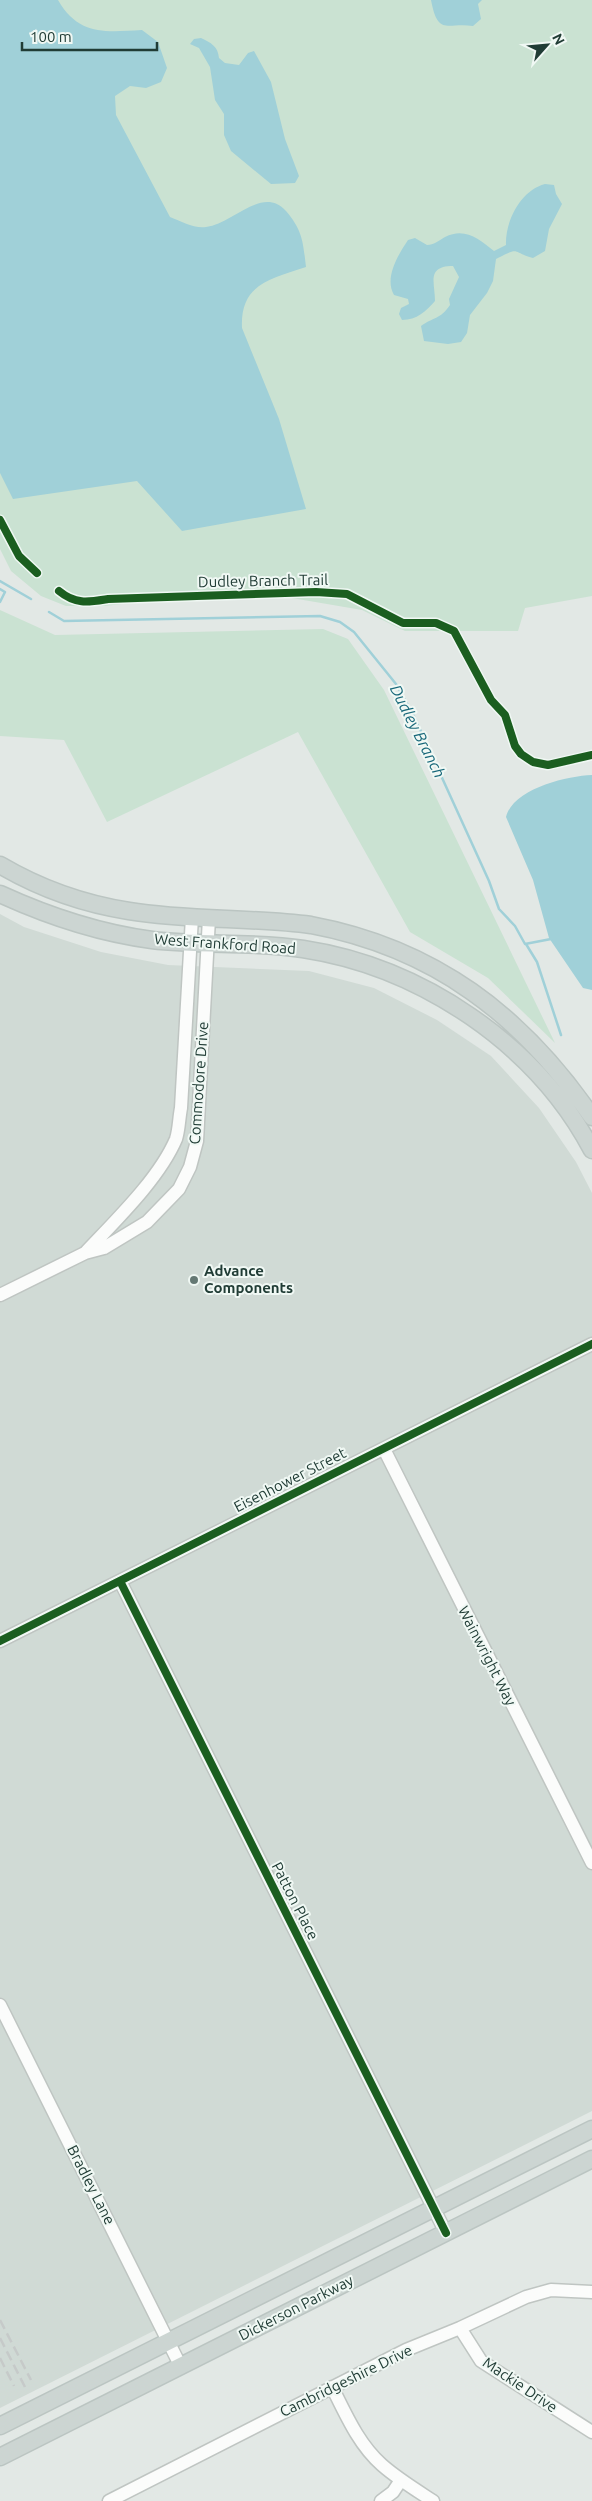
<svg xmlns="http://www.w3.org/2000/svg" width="592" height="2501" viewBox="0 0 592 2501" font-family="Ubuntu,sans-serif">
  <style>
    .built { fill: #d0dad5 }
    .green { fill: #cae2d2 }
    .water { fill: #a0d0d8 }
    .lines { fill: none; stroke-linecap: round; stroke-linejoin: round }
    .stream { stroke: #a0d0d8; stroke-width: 2.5 }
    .minor-casing { stroke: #bfc5c2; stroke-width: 15 }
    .major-casing { stroke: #bbc5c2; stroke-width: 19 }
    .minor { stroke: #fbfcfb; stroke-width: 12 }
    .major { stroke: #ccd5d2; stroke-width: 16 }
    .rail { stroke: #c6cac9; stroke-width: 2.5; stroke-dasharray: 10 5; stroke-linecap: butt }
    .cycleway-casing { stroke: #f0f8f4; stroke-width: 11 }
    .cycleway { stroke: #1b5e20; stroke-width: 8 }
    .poi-dot { fill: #647873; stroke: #f0f8f4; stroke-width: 2 }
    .labels { text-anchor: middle; stroke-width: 4; stroke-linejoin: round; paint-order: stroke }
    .street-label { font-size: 15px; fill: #203c35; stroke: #f0f8f4 }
    .poi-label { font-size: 15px; font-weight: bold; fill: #203c35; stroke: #f0f8f4; text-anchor: start }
    .water-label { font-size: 16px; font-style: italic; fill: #18687a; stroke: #f0f8f4 }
  </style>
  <rect width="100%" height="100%" fill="#e2e8e5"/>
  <!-- built -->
  <path class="built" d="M0,914L24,927L101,952L168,965L309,971L374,988L437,1020L491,1056L539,1108L576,1162L592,1193V2111L0,2408Z"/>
  <!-- green -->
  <path class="green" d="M0,0H592V596L525,608L518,631H405L362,610L286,597L158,600L104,606H66L41,596L11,571L0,549Z
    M0,610L55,635L323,629L348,639L384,690L555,1043L488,978L410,932L298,732L107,822L64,740L0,736Z"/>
  <!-- water -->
  <path class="water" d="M0,0H58C79,36 105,32 142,30L158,42L167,68L161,82L146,88L130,86L115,96L116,115L170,217C180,221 195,229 206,227C233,224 262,185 286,211C303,231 303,242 306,267C270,279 240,284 242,328L279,419L306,509L182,531L137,481L13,499L0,473Z
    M431,0H482L478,4L481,19L473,26C447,22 438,37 431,0Z
    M201,38C211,43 218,46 219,58L225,63L239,65L248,53L254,51L271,82L285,139L299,176L295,183L271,184L231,151L224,135V114L215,100L210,67L199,48L190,44L194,39Z
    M545,184L554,185L556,194L562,204L549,229L545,251L533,258C511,252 521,246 496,259L493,281L487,293L470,315L467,333L461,342L448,344L424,341L421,326C433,317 440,320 450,305L449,299L459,277L453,266C426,266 435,283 435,301C426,311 417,320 402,320L399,314L401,308L409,304L408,299L394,295C384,278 398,255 408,240L415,238L427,245C434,245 438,241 445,237C465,227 479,239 494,251L506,245C505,221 521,190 545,184Z
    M592,775V990L583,988L549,938L533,880L506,817C513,789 566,776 592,775Z"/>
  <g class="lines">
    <!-- stream -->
    <path class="stream" d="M0,581L31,599
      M0,589L5,592L0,602
      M49,612L64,621L320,616L340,622L354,632L396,684L413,714L489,881L499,909L515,926L525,944L551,939
      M526,944L537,962L561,1035"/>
    <defs>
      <path id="minor" d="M85,1253C115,1221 159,1179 176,1139C179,1130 179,1118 181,1108L192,917
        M0,1295L85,1253L104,1248L147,1222L179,1189L190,1167L197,1141L209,918
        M384,1449L592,1863
        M120,1581L446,2233
        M0,1641L592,1344
        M0,2005L180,2365
        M460,2328L481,2361L592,2432
        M332,2387C346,2415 359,2445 382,2465C398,2479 416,2490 433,2501
        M109,2501L406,2350L460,2328L526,2297L551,2290L592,2292
        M381,2501L393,2492L401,2480"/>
      <path id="major" d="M0,865C39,888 84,904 129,911C189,921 251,917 311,925C434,948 522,1015 592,1117
        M0,894C48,916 99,933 152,940C202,946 253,941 303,949C421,967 536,1044 592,1150
        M0,2426L592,2129
        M0,2457L592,2159"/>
    </defs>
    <!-- minor casing -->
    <use href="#minor" class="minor-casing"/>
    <!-- major casing -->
    <use href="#major" class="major-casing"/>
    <!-- minor -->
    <use href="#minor" class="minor"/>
    <!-- major -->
    <use href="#major" class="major"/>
    <!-- rail -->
    <path class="rail" d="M0,2320L31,2380
      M0,2338L25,2387
      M0,2358L14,2386"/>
    <defs>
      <path id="cycleway" d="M0,520L19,556L37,573
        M59,591C76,605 89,602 108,599L316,592L347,594L403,623H436L454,631L491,700L505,715L515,746L521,754L533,762L548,765L592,755
        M120,1581L446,2233
        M0,1641L592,1344"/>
    </defs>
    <!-- cycleway casing -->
    <use href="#cycleway" class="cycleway-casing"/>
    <!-- cycleway -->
    <use href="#cycleway" class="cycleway"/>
  </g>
  <!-- markers -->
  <circle class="poi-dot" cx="194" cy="1280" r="5"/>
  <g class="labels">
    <!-- street labels -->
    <g class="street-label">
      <text transform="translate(263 581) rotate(-1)" y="5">Dudley Branch Trail</text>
      <text transform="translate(225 944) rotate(4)" y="5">West Frankford Road</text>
      <text transform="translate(199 1083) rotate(-86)" y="5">Commodore Drive</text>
      <text transform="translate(290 1480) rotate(-27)" y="5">Eisenhower Street</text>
      <text transform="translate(487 1656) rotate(63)" y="5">Wainwright Way</text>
      <text transform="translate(295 1901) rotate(63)" y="5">Patton Place</text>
      <text transform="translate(91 2185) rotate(63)" y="5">Bradley Lane</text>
      <text transform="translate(296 2308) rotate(-27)" y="5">Dickerson Parkway</text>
      <text transform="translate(346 2381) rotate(-26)" y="5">Cambridgeshire Drive</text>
      <text transform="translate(520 2385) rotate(34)" y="5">Mackie Drive</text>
    </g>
    <!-- poi labels -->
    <g class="poi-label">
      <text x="204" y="1276">Advance<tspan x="204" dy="17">Components</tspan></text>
    </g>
    <!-- water labels -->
    <g class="water-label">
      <text transform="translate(418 731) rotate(63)" y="6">Dudley Branch</text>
    </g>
  </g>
  <!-- north arrow -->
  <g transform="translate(547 45) rotate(63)" stroke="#f0f8f4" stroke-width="4" paint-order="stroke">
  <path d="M0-4L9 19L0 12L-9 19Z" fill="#203c35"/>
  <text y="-8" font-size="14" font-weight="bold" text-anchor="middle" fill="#203c35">N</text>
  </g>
  <!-- scale -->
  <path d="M22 42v8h135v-8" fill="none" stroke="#203c35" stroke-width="2.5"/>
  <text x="30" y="42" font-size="15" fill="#203c35" stroke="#f0f8f4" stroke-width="4" paint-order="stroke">100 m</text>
</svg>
